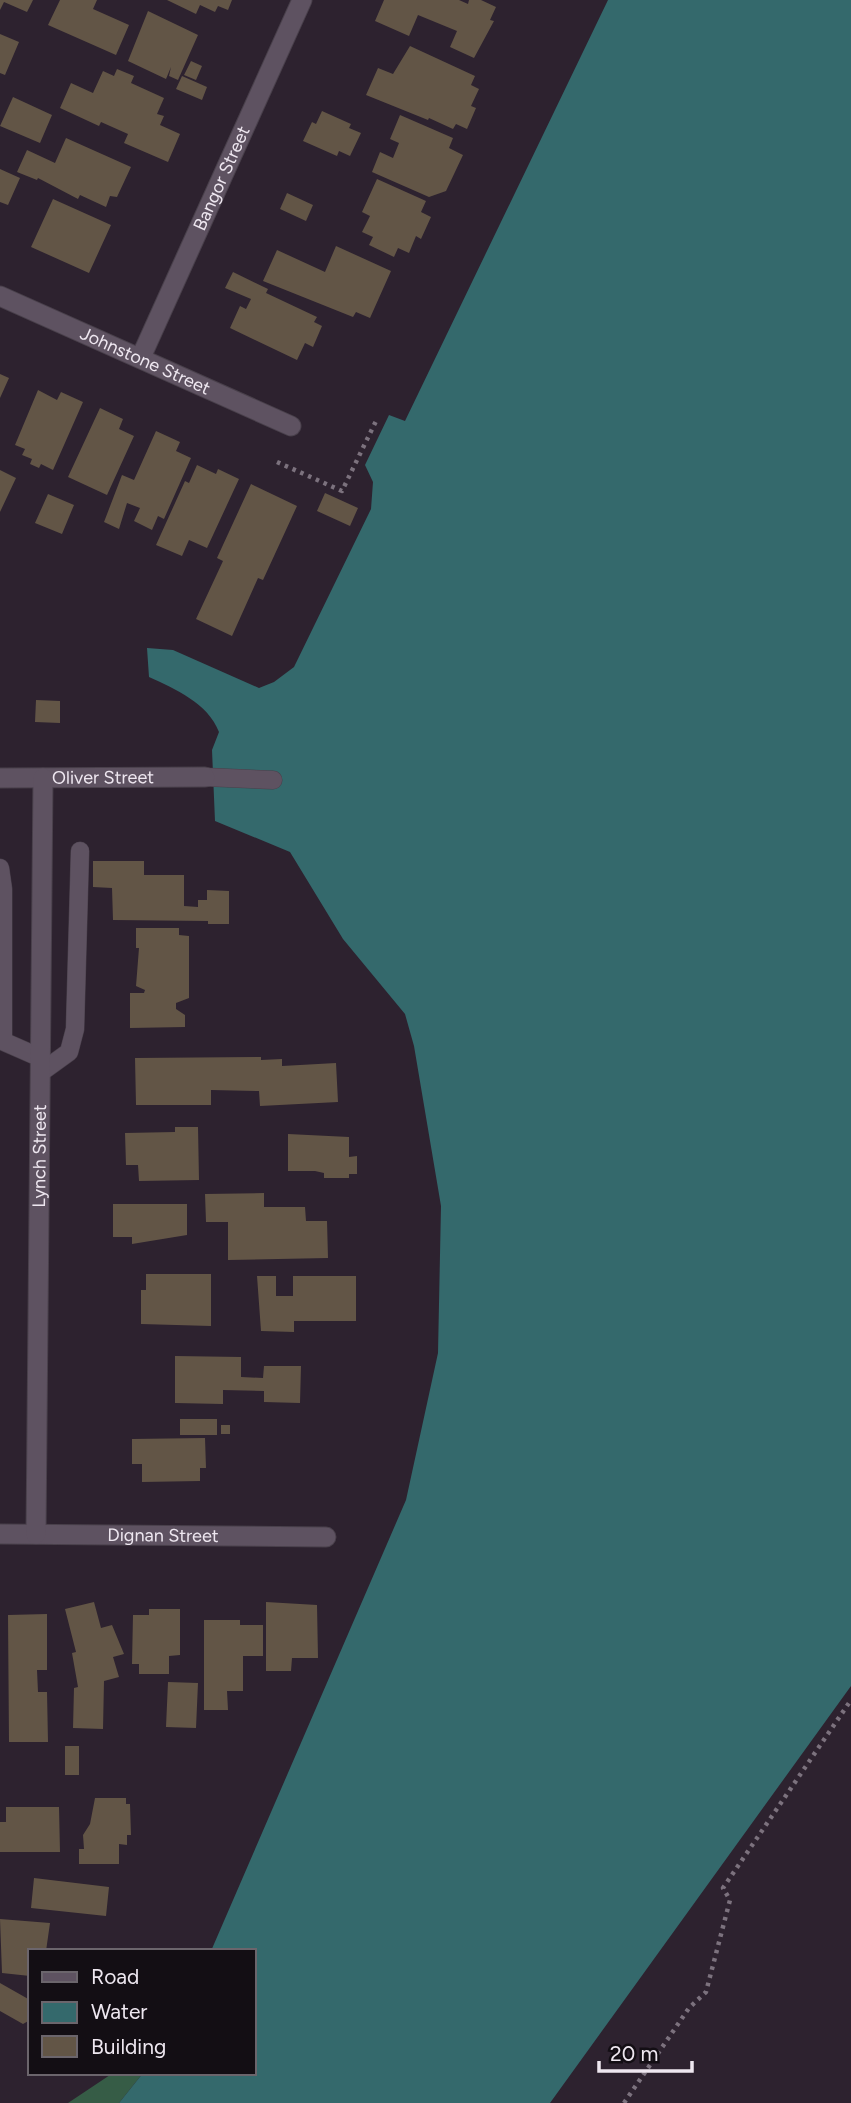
<svg xmlns="http://www.w3.org/2000/svg" width="851" height="2103" viewBox="0 0 851 2103" font-family="Figtree,sans-serif">
  <style>
    .forest { fill: #365c46 }
    .water { fill: #34696c }
    .building { fill: #625546 }
    .lines { fill: none; stroke-linecap: round; stroke-linejoin: round }
    .service-casing { stroke: #49404b; stroke-width: 19 }
    .minor-casing { stroke: #49404b; stroke-width: 21 }
    .path { stroke: #7c727e; stroke-width: 4.5; stroke-dasharray: 3.5 5; stroke-linecap: butt }
    .service { stroke: #5e5261; stroke-width: 18 }
    .minor { stroke: #5e5261; stroke-width: 19 }
    .labels { text-anchor: middle; stroke-width: 5; stroke-linejoin: round; paint-order: stroke }
    .street-label { font-size: 18px; fill: #eee7f0; stroke: #130e14 }
  </style>
  <rect width="100%" height="100%" fill="#2d222f"/>
  <!-- forest -->
  <path class="forest" d="M113,2073H143L119,2103H68Z"/>
  <!-- water -->
  <path class="water" d="M608,0H851V1686L550,2103H119L143,2073H254V1951H211L406,1500L438,1353L441,1206L414,1046L405,1014L343,939L290,852L215,821L212,750L219,732C208,703 175,689 149,677L147,648L173,650L259,688L274,682L294,667L371,509L373,482L365,465L389,415L405,421Z"/>
  <!-- building -->
  <path class="building" d="M0,0H33L27,12L4,2L0,10Z
    M60,0H97L93,9L129,25L116,55L48,25Z
    M167,0H232L228,10L218,6L215,12L200,5L196,14Z
    M384,0H459L468,4L469,0H481L496,7L490,20L494,21L474,58L450,47L457,31L418,15L409,36L375,21Z
    M148,11L198,35L178,80L169,76L171,67L166,79L128,61Z
    M0,34L19,42L5,75L0,73Z
    M410,46L475,76L471,85L479,89L471,106L476,108L467,129L456,124L453,129L429,118L428,120L366,95L378,68L393,74Z
    M191,61L202,66L196,80L184,75Z
    M117,69L134,76L131,83L164,98L157,114L164,116L160,125L180,134L168,162L124,143L128,134L101,122L99,126L60,108L71,83L93,93L103,71L114,76Z
    M182,76L207,87L202,100L176,89Z
    M13,97L52,115L40,143L0,126Z
    M322,111L351,124L349,128L361,133L350,156L339,151L337,156L303,141L312,122L316,124Z
    M400,115L453,138L449,148L463,155L446,191L429,197L372,172L380,152L393,158L399,143L390,139Z
    M66,138L131,167L117,197L110,196L106,207L80,195L78,199L38,178L37,180L17,172L27,150L55,163Z
    M0,169L20,178L8,205L0,202Z
    M377,179L426,201L421,212L431,217L421,239L416,236L409,253L398,248L394,257L369,245L373,237L362,232L370,216L362,212Z
    M287,193L313,205L306,221L280,209Z
    M53,199L111,225L89,273L31,247Z
    M336,246L391,271L370,318L356,312L353,317L263,281L277,250L325,272Z
    M233,272L268,289L266,293L317,317L314,322L322,326L313,347L305,343L297,360L230,328L240,306L246,309L251,299L225,288Z
    M0,374L9,378L0,398Z
    M38,390L57,400L61,392L83,402L53,470L41,464L39,468L30,464L32,459L22,455L25,449L15,445Z
    M100,408L123,419L119,429L134,436L107,495L68,477Z
    M156,431L180,442L176,451L191,458L164,519L158,516L152,530L134,521L140,508L127,503L119,529L104,522L122,475L134,480Z
    M197,465L216,474L218,469L239,479L207,548L189,540L182,556L156,545L185,481L189,483Z
    M0,470L16,478L0,512Z
    M251,484L297,506L263,580L258,578L232,636L196,619L223,561L217,558Z
    M325,493L358,508L350,526L317,511Z
    M48,494L74,505L62,534L35,523Z
    M36,700L60,701V723L35,722Z
    M93,861H144V875H184V906L198,907V900H207V890L229,891V924H208V921L113,920L112,888L93,887Z
    M136,928H179V935L189,936V998L176,1003V1009L185,1015V1027L130,1028V993H144L145,990L136,986L139,948H136Z
    M261,1057V1060L282,1059V1066L336,1063L338,1102L260,1106L259,1091L211,1090V1105H136L135,1058Z
    M175,1127H198L199,1180L139,1181L138,1165H126L125,1133L175,1132Z
    M288,1134L349,1137V1157L357,1156V1174H349V1178H324V1173L315,1171H288Z
    M264,1193V1207H305L306,1221H327L328,1258L228,1260V1222H206L205,1194Z
    M113,1204H187V1235L132,1244V1237H113Z
    M146,1274H211V1326L141,1324V1290H146Z
    M257,1276H276V1296H293V1276H356V1321H294V1332L261,1331Z
    M175,1356L241,1357V1377L263,1378L264,1366H301L300,1403L264,1402V1391L223,1390V1404L175,1403Z
    M180,1419H217V1435H180Z
    M221,1425H230V1434H221Z
    M205,1438L206,1468H200V1481L142,1482V1464H132V1439Z
    M94,1602L101,1628L112,1625L124,1654L113,1657L119,1677L104,1681L103,1729L73,1728L74,1688L78,1687L72,1653L76,1652L65,1609Z
    M266,1602L317,1605L318,1658H292L291,1671H266Z
    M149,1609H180V1655L169,1656V1674H139V1664H132L133,1615H149Z
    M47,1614V1670H37L38,1692H47L48,1742H9L8,1615Z
    M204,1620H240V1625H263V1656H243V1691H227L228,1710H204Z
    M168,1682L198,1683L196,1728L166,1727Z
    M65,1746H79V1775H65Z
    M95,1798H126V1804H130L131,1835H127V1845L119,1844V1864H79V1849H84L83,1835L90,1824Z
    M6,1807H59L60,1852H0V1822H6Z
    M34,1878L109,1887L106,1916L31,1908Z
    M0,1919L50,1923L46,1951H30V1976L2,1973Z
    M0,1983L30,2000V2020L23,2024L0,2011Z"/>
  <g class="lines">
    <defs>
      <path id="service" d="M205,777L273,780
        M0,868L3,889V1041
        M0,1040L41,1058
        M40,1073L69,1052L75,1029L80,851"/>
      <g id="minor">
        <path id="s1" d="M0,296L291,426"/>
        <path id="s2" d="M141,357L302,0"/>
        <path id="s3" d="M0,778L205,777"/>
        <path id="s4" d="M0,1534L326,1537"/>
        <path id="s5" d="M36,1534L43,778"/>
      </g>
    </defs>
    <!-- service casing -->
    <use href="#service" class="service-casing"/>
    <!-- minor casing -->
    <use href="#minor" class="minor-casing"/>
    <!-- path -->
    <path class="path" d="M277,462L342,491L376,421
      M624,2103L689,2008L706,1992L730,1900L723,1888L851,1700"/>
    <!-- service -->
    <use href="#service" class="service"/>
    <!-- minor -->
    <use href="#minor" class="minor"/>
  </g>
  <g class="labels">
    <!-- street labels -->
    <g class="street-label">
      <text dy="6" stroke="none"><textPath href="#s2" startOffset="196">Bangor Street</textPath></text>
      <text dy="6" stroke="none"><textPath href="#s1" startOffset="159">Johnstone Street</textPath></text>
      <text dy="6" stroke="none"><textPath href="#s3" startOffset="103">Oliver Street</textPath></text>
      <text dy="6" stroke="none"><textPath href="#s5" startOffset="378">Lynch Street</textPath></text>
      <text dy="6" stroke="none"><textPath href="#s4" startOffset="163">Dignan Street</textPath></text>
    </g>
  </g>
  <!-- legend -->
  <rect x="28" y="1949" width="228" height="126" fill="#130e14" stroke="#6b656c" stroke-width="2"/>
  <rect x="42" y="1972" width="35" height="10" fill="#5e5261" stroke="#6b656c" stroke-width="2"/>
  <text x="91" y="1984" font-size="21" fill="#eee7f0">Road</text>
  <rect x="42" y="2002" width="35" height="21" fill="#34696c" stroke="#6b656c" stroke-width="2"/>
  <text x="91" y="2019" font-size="21" fill="#eee7f0">Water</text>
  <rect x="42" y="2036" width="35" height="21" fill="#625546" stroke="#6b656c" stroke-width="2"/>
  <text x="91" y="2054" font-size="21" fill="#eee7f0">Building</text>
  <!-- scale -->
  <path d="M599 2061v10h93v-10" fill="none" stroke="#eee7f0" stroke-width="3.5"/>
  <text x="610" y="2061" font-size="21" fill="#eee7f0" stroke="#130e14" stroke-width="5" paint-order="stroke">20 m</text>
</svg>
